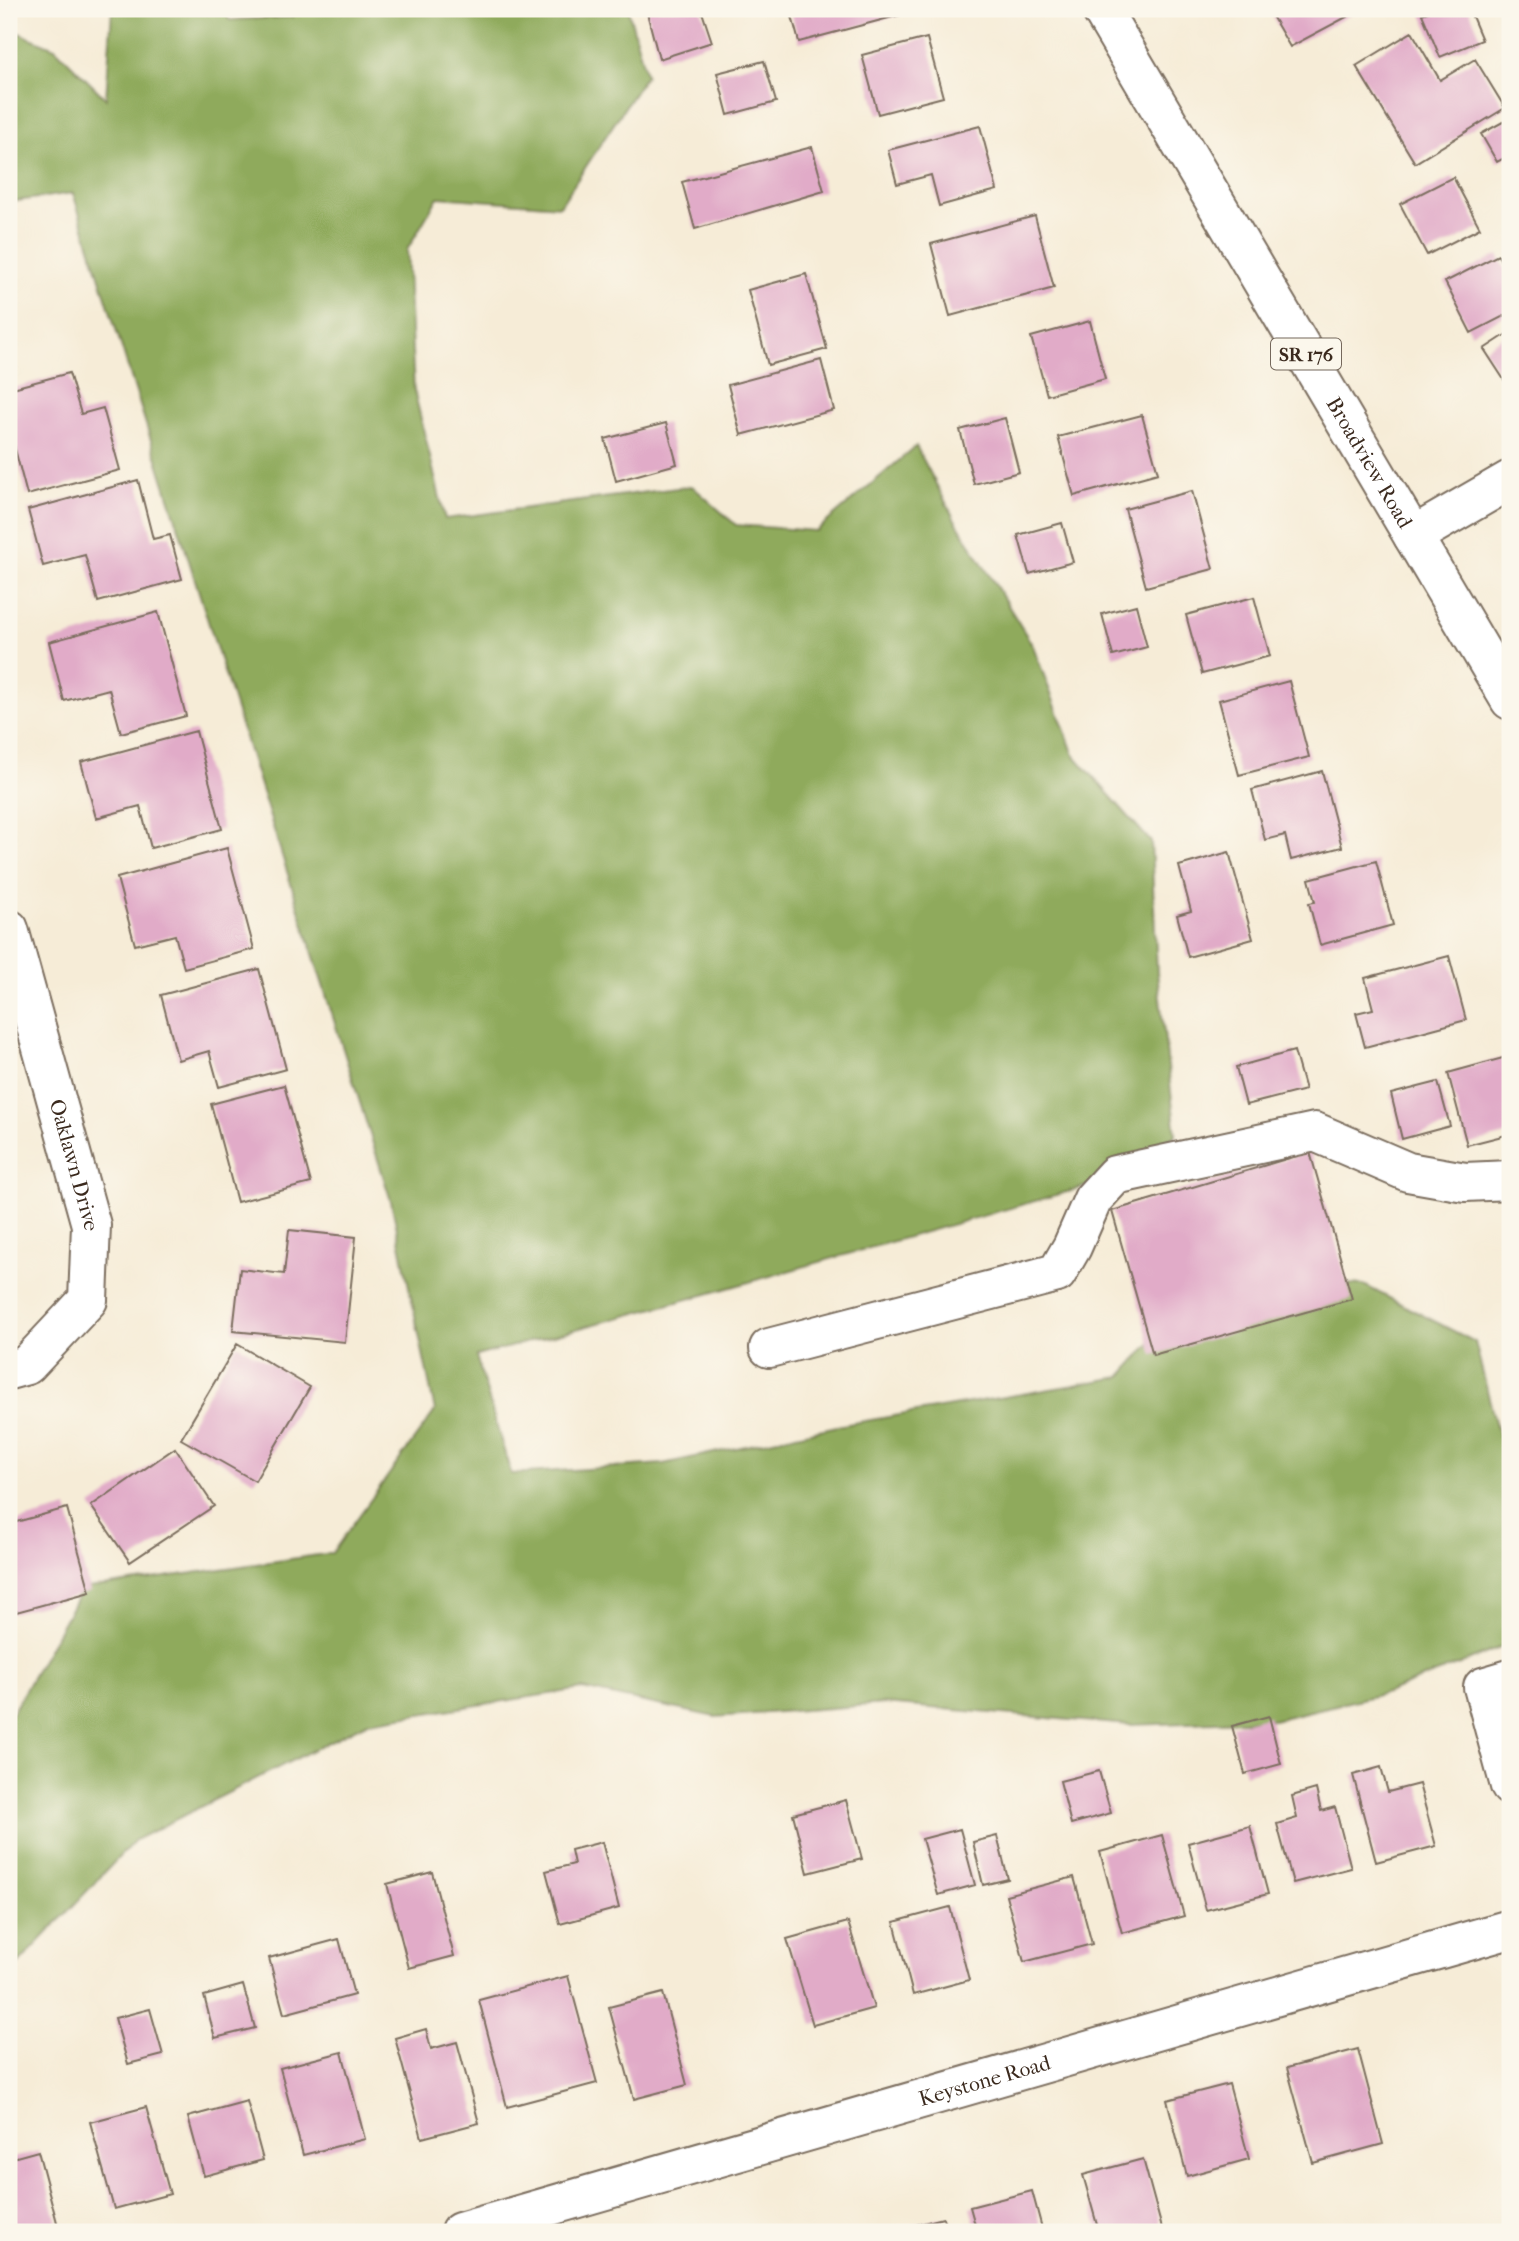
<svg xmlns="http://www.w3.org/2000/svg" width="1519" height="2241" viewBox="0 0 1519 2241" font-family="'IM FELL French Canon',serif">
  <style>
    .forest { fill: #8faa5c; stroke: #656a3d; stroke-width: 2 }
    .building { fill: #e1abc8 }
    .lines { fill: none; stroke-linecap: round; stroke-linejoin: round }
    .minor-casing { stroke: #7c6e5f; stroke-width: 42 }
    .major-casing { stroke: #7c6e5f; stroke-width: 42 }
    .minor { stroke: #fff; stroke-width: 38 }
    .major { stroke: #fff; stroke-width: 38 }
    .labels { text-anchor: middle; stroke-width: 5; stroke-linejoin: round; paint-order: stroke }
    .shield { fill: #fbf7ec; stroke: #75685c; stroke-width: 2 }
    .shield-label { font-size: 19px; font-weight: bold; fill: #3b2a1e }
    .street-label { font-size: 21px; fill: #3b2a1e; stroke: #fbf7ec }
  </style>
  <rect width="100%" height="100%" fill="#fbf7ec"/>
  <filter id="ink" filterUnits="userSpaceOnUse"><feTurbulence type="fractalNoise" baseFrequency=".0143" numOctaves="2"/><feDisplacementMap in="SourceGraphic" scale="14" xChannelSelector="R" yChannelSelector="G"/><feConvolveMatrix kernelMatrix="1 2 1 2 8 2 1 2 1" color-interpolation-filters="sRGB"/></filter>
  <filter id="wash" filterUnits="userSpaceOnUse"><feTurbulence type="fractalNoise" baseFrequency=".00686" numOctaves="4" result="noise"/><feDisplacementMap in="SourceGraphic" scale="28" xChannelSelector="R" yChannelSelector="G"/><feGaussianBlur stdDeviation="1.57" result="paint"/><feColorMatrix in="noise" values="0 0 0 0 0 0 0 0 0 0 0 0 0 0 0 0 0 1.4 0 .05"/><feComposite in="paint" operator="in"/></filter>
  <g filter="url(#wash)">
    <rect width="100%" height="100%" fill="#f6ecd7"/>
    <!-- forest -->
    <path class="forest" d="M112,9H224L229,20L293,17V9H628L646,75L560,206L438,197L407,250L414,390L445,519L692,486L736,525L816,531L916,446L954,518L1033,646L1074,755L1151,842L1157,972L1176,1135L1088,1186L707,1294L476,1356L511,1474L663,1464L842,1425L1120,1377L1211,1278L1364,1285L1475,1342L1510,1482V1644L1386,1693L1273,1720L1130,1725L884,1704L715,1717L582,1689L368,1722L135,1840L9,1974V1712L12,1713L82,1589L332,1553L435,1411L391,1201L73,193L9,202V29L55,48L106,99Z"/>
    <g id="blocks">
      <!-- building -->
      <path class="building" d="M646,9H701L712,42L659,59Z
        M790,9H898L900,15L799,42Z
        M1268,9H1352L1354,13L1290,47Z
        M1435,9H1469L1482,40L1440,57L1422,14Z
        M1412,32L1440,80L1475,59L1505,108L1415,163L1356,66Z
        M927,38L943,97L878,114L862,55Z
        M764,61L776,102L728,115L717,73Z
        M1510,118V155L1497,162L1481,134Z
        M980,126L997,190L939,206L931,175L897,184L888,150Z
        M812,147L824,191L695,229L682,182Z
        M1453,177L1480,228L1427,255L1400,204Z
        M1035,216L1054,288L950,316L931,244Z
        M1498,255L1510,278V313L1471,333L1445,282Z
        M806,274L827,349L768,365L748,290Z
        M1090,321L1105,379L1047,395L1031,337Z
        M1510,332V389L1484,349Z
        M821,360L834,410L741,435L728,385Z
        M69,373L81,414L103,408L120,470L27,495L9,426V389Z
        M1142,415L1158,473L1074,496L1058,437Z
        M1005,418L1019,472L974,484L960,430Z
        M666,423L677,464L616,481L605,439Z
        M138,480L153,539L170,535L182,579L98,602L85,555L43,566L28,510Z
        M1192,491L1213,569L1146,587L1125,509Z
        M1062,523L1073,562L1029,574L1018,535Z
        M1254,597L1270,656L1202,674L1186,615Z
        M1136,605L1147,647L1113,656L1102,614Z
        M158,612L186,716L121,733L109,689L64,701L49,642Z
        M1289,681L1309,757L1239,775L1219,700Z
        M196,731L222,829L151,848L140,806L96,818L81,762Z
        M1322,771L1342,847L1291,860L1285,835L1265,840L1252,790Z
        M227,848L254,949L184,968L175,935L135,945L117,878Z
        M1229,852L1253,939L1188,957L1177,915L1191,911L1179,866Z
        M1376,861L1393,925L1320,945L1309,903L1315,902L1309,879Z
        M1449,956L1466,1020L1365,1047L1356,1013L1373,1009L1365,978Z
        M259,969L286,1069L219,1087L209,1051L178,1060L161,995Z
        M1294,1051L1305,1090L1246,1105L1236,1067Z
        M1510,1056V1134L1467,1145L1448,1073Z
        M1438,1082L1450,1126L1402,1139L1391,1094Z
        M284,1085L311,1183L237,1202L211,1104Z
        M1310,1152L1352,1299L1153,1355L1112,1211Z
        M289,1230L356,1237L345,1342L233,1331L240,1269L284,1274Z
        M237,1344L310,1387L255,1481L181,1439Z
        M175,1448L214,1506L130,1562L91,1506Z
        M67,1508L90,1592L9,1614V1524Z
        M1269,1716L1281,1764L1245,1774L1232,1726Z
        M1381,1767L1388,1792L1419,1784L1436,1846L1376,1862L1353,1775Z
        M1099,1771L1111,1813L1071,1824L1060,1781Z
        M1316,1789L1321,1811L1335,1807L1351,1868L1293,1883L1277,1824L1297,1818L1292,1796Z
        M846,1800L862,1859L808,1873L793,1814Z
        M1250,1826L1268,1894L1206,1910L1188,1843Z
        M960,1829L975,1885L938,1895L922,1839Z
        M1162,1835L1184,1916L1122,1933L1100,1852Z
        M997,1836L1008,1879L983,1885L973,1842Z
        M602,1842L619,1908L560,1924L546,1871L574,1864L571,1850Z
        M432,1872L454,1956L409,1968L387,1884Z
        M1074,1877L1092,1944L1024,1962L1006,1895Z
        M950,1907L969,1980L913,1995L894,1922Z
        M848,1922L874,2008L813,2025L787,1939Z
        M339,1939L354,1995L284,2014L269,1958Z
        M568,1976L597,2083L507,2107L479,2000Z
        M243,1985L255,2028L215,2038L204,1996Z
        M663,1993L687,2085L634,2099L609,2007Z
        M150,2009L163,2055L128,2064L115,2018Z
        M426,2029L431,2049L457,2042L479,2123L422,2138L395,2038Z
        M1358,2049L1383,2144L1313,2163L1287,2068Z
        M342,2052L365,2139L303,2155L280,2068Z
        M1229,2084L1249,2159L1187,2176L1167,2100Z
        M247,2101L263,2160L204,2176L188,2117Z
        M146,2107L170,2194L114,2209L90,2122Z
        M38,2151L59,2230L49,2232H9V2159Z
        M1143,2159L1163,2232H1099L1083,2175Z
        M1032,2191L1043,2232H977L970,2207Z
        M943,2218L947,2232H892V2231Z"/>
    </g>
  </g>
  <g filter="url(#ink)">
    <use href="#blocks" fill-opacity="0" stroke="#7c6e5f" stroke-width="2"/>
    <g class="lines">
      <defs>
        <g id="minor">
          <path d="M1413,536L1510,480"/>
          <path id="s1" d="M9,929L91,1225L88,1300L27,1365L9,1370"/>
          <path d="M769,1348L1057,1273L1072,1247L1093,1199L1115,1175L1315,1132L1408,1172L1465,1182L1510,1180"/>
          <path d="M1510,1679L1483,1687L1510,1786"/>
          <path id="s2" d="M460,2232L1510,1929"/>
        </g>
        <g id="major">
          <path id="s3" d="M1101,9L1510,700"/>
        </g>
      </defs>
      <!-- minor casing -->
      <use href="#minor" class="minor-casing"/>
      <!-- major casing -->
      <use href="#major" class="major-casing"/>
      <!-- minor -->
      <use href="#minor" class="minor"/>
      <!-- major -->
      <use href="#major" class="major"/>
    </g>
  </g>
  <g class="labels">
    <!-- shield labels -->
    <rect class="shield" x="1271" y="338.5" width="70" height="31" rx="5"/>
    <g class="shield-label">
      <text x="1306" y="361">SR 176</text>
    </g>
    <!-- street labels -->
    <g class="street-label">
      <text dy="7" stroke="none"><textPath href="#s3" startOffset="527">Broadview Road</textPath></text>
      <text dy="7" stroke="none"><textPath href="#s1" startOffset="245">Oaklawn Drive</textPath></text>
      <text dy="7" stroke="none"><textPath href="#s2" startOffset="546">Keystone Road</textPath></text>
    </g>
  </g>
  <!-- margin -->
  <rect width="1519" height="2241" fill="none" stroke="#fbf7ec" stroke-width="35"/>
</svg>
